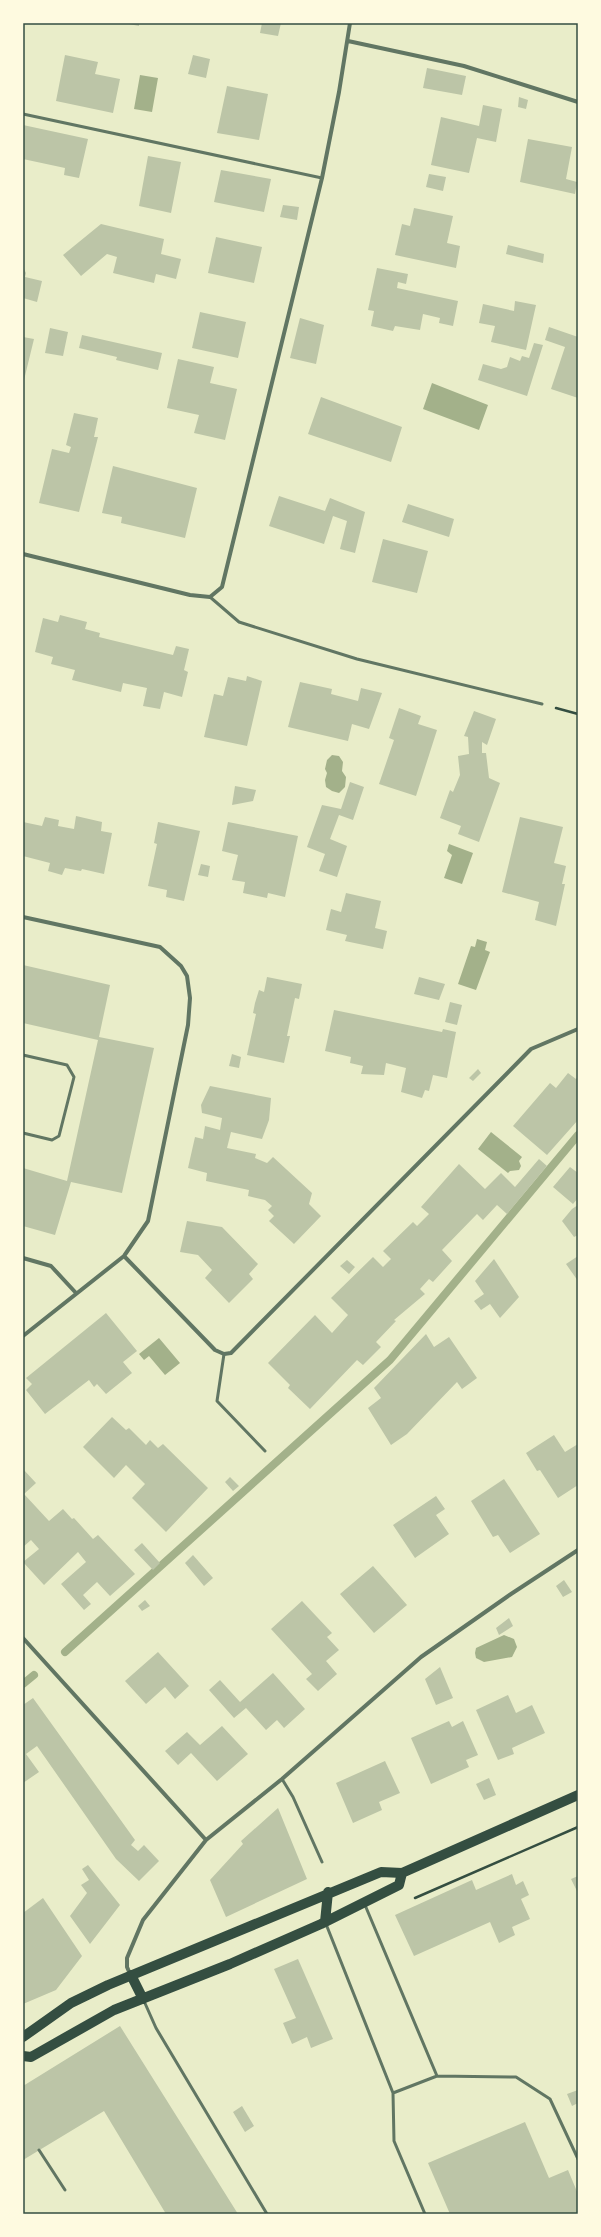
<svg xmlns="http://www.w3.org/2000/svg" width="601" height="2237" viewBox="0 0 601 2237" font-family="Roboto,sans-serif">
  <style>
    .water { fill: #a3b18a }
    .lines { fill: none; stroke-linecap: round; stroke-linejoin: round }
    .stream { stroke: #a3b18a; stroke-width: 8 }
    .building { fill: #bcc5a7 }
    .path { stroke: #344e41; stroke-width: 2.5 }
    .service { stroke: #617663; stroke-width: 3 }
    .minor { stroke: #617663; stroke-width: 4 }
    .primary { stroke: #344e41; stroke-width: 10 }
    .neatline { fill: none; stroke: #344e41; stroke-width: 1.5 }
  </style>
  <rect width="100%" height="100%" fill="#e9edc9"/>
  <!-- water -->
  <path class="water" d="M140,75L158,78L152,112L134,109Z
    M432,383L488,405L479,430L423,409Z
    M332,755L339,756L343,762L342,771L346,777L345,787L339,793L332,791L326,787L325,780L327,773L325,769L327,760Z
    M449,844L473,853L462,884L444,878L452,855L447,851Z
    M477,939L487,942L485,950L490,952L476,990L458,984L471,946L475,947Z
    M491,1132L522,1157L519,1161L521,1166L519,1170L510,1171L508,1173L478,1149Z
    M159,1338L180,1363L165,1375L149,1356L144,1360L139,1354Z
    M504,1635L514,1639L517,1647L512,1657L484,1662L476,1658L475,1653L476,1648Z"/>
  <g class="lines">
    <!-- stream -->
    <path class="stream" d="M65,1652L390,1360L578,1135
      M23,1684L34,1675"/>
  </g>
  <!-- building -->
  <path class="building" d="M124,23H139V26Z
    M262,23H281L278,36L260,33Z
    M65,55L98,62L95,74L120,79L113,113L56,101Z
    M193,55L210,59L206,78L188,74Z
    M427,68L466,76L462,95L423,88Z
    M227,86L268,94L259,140L217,133Z
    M519,97L528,100L526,109L518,107Z
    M483,105L502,109L496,142L477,138L469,173L431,165L441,117L479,126Z
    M23,125L88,139L79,178L64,175L65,168L23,159Z
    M528,139L572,147L566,179L577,182L575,194L520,182Z
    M148,156L181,162L171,213L139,206Z
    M221,170L271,179L264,212L214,202Z
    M429,174L446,177L443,191L426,187Z
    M283,205L299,207L297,220L280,217Z
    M414,208L453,216L447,243L460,246L456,268L395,255L402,224L410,226Z
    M101,224L164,239L161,254L181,259L176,279L156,274L154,283L113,273L117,257L107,254L81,276L63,255Z
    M216,237L262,247L254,283L208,273Z
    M508,245L544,254L543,263L506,254Z
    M23,267L26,273L25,277L42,281L37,302L23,298Z
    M377,268L408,274L406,284L398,282L397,288L458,301L453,326L439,323L440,318L423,314L420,330L395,326L393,331L371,326L374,311L368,310Z
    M515,301L536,305L526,350L491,342L495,326L479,323L483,304L514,311Z
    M200,312L246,322L238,358L192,348Z
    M300,318L324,325L316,364L290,358Z
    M549,327L578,337V398L551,389L565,347L545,340Z
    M50,328L68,332L63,356L45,353Z
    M82,335L162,353L158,370L116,360L117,357L79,348Z
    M23,337L34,339L24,380H23Z
    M534,343L543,345L527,396L478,380L483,364L501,369L507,367L510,357L520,361L522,356L529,358Z
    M178,359L214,367L210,383L237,389L225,440L194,433L199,415L167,408Z
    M321,397L402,427L391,462L308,434Z
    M74,413L98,418L94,437H98L79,512L39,503L52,449L69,453L71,447L66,445Z
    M113,466L197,488L185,538L121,523L122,517L102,513Z
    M279,496L325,511L330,498L365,512L355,553L340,549L347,521L333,516L324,544L269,526Z
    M408,504L454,519L449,537L402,522Z
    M383,539L428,551L417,593L372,582Z
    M60,615L87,622L85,629L100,633L99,637L111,640L173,655L176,646L189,649L184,670L188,672L182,697L164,692L160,709L143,706L147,688L123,683L121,692L72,680L75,670L51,664L53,657L35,652L43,618L58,622Z
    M247,676L262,681L247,746L204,737L214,694L223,696L228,677L246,681Z
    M300,682L332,689L331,694L358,701L361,688L382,693L369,729L352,724L348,741L288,727Z
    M399,708L421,716L418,724L437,730L416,796L379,784L394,740L389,738Z
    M474,711L496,719L487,745L482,742V753H486L489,778L500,783L479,842L458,834L461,826L440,818L450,790L453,792L460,775L458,756L469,754L468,737L464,736Z
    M350,782L364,787L353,820L339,815L330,839L347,846L337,877L319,871L325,854L307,847L322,805L341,809Z
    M235,786L256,790L253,801L232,805Z
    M76,816L102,822L101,831L112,833L104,874L82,869L81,871L65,868L62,875L48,871L50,863L23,856V822L42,826L45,817L59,820L58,826L74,829Z
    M520,817L563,827L554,863L566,866L562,884H565L556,926L535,920L539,902L502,892Z
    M158,822L200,831L184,901L166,897L167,890L148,886L157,844L154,843Z
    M228,822L298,836L285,897L268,893L267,898L243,893L245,882L232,880L238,855L222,851Z
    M201,864L210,866L208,877L198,875Z
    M346,893L381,901L375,928L387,931L383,949L345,941L347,935L326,930L331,909L341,912Z
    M23,965L110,985L99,1037L154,1048L122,1193L71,1182L55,1235L23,1226V1168L67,1181L98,1040L23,1023Z
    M267,977L302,984L299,999L295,998L287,1036H290L284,1063L247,1055L256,1014L253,1013L255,1003L259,990L264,992Z
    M419,977L445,984L439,1000L414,994Z
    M450,1002L462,1005L457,1025L445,1022Z
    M334,1010L442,1032L443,1029L456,1032L447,1078L433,1075L429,1091L425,1090L422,1098L401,1092L406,1068L386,1063L384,1075L361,1074L363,1066L350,1063L351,1057L325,1051Z
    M232,1054L241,1057L239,1068L229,1066Z
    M478,1069L481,1073L473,1081L469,1078Z
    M568,1073L576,1079L578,1076V1120L547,1155L513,1126L550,1083L556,1088Z
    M210,1086L271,1098L269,1120L262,1139L231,1132L227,1148L256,1154L255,1158L267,1163L273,1157L312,1193L309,1204L321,1216L294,1244L269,1221L274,1216L268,1210L272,1206L265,1200L248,1196L249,1190L206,1181L207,1173L188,1168L195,1137L203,1139L205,1126L220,1130L222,1118L202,1113L201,1105Z
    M539,1159L547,1166L507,1214L497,1205L483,1220L477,1214L442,1250L452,1261L433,1282L429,1279L420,1289L425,1294L394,1320L396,1321L376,1342L381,1347L363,1365L357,1360L310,1409L288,1388L290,1385L268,1363L315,1315L332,1333L348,1315L331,1298L373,1257L383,1267L391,1259L383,1251L413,1222L417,1226L429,1214L421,1207L459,1164L485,1189L501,1173L515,1187Z
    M570,1167L578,1173V1198L573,1204L553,1187Z
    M578,1205V1235L574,1237L562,1221L572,1209Z
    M187,1221L222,1227L258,1264L249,1274L253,1279L229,1303L205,1278L212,1270L198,1255L180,1252Z
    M578,1256V1281L566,1264Z
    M494,1259L519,1297L500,1318L490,1304L481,1310L474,1301L484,1294L475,1281Z
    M347,1260L355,1267L349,1274L340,1266Z
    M106,1313L137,1351L123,1362L132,1373L106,1394L97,1384L94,1387L89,1380L45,1414L26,1390L32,1384L26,1378Z
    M426,1334L434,1347L449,1337L477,1378L462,1389L457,1382L407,1434L391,1445L368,1408L381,1398L374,1388Z
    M112,1417L126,1430L129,1428L146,1445L150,1440L158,1448L163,1444L208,1488L166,1532L132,1498L145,1484L126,1465L114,1478L83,1447Z
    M554,1435L565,1452L578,1444V1485L558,1498L540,1470L537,1471L526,1453Z
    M23,1469L36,1483L24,1494L49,1521L63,1509L72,1519L74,1518L93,1539L98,1535L135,1574L110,1596L97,1582L83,1595L91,1604L84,1610L61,1584L86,1562L78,1552L44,1585L23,1562L39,1549L31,1540L23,1547Z
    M230,1477L239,1486L233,1491L225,1482Z
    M504,1479L540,1534L510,1553L498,1535L493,1537L471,1501Z
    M436,1496L445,1509L436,1515L449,1534L415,1558L393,1525Z
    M142,1543L160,1563L153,1570L134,1550Z
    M193,1555L213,1578L204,1586L185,1563Z
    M373,1566L407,1605L374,1633L340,1594Z
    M564,1580L572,1592L563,1597L556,1586Z
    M145,1600L150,1606L142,1611L138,1606Z
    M302,1601L332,1633L327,1637L339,1650L326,1661L337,1674L318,1691L306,1679L312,1674L271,1629Z
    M509,1618L513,1626L499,1635L496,1628Z
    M158,1652L189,1686L175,1699L165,1687L146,1704L125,1681Z
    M440,1667L453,1698L436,1705L425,1679Z
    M273,1673L305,1709L284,1728L277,1720L266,1730L246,1708L234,1718L209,1690L220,1680L240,1702Z
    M508,1695L516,1713L532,1705L545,1733L512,1748L514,1754L498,1760L476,1710Z
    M33,1698L135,1840L131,1845L138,1851L144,1845L159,1861L139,1881L116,1859L37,1746L26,1754L39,1772L23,1783V1705Z
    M449,1721L452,1727L463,1721L478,1755L466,1760L469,1767L431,1784L411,1738Z
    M222,1726L248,1754L217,1781L191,1753L178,1765L165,1751L187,1732L200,1745Z
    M385,1761L400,1793L379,1802L382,1810L353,1823L336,1783Z
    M489,1778L496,1795L484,1800L476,1784Z
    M278,1808L307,1879L226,1917L210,1880L243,1844L241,1841Z
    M88,1865L120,1905L90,1944L70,1916L87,1893L81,1885L89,1880L82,1869Z
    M512,1874L516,1885L523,1881L529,1895L521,1899L530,1919L512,1927L515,1935L499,1943L490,1922L414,1956L395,1915L472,1880L476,1890Z
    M578,1876V1893L571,1879Z
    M43,1898L82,1956L56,1990L23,2004V1913Z
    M298,1959L333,2039L311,2048L307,2037L292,2044L283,2023L296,2018L274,1969Z
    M120,2026L238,2214H166L104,2111L23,2160V2086Z
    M578,2090V2103L572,2106L567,2094Z
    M242,2106L254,2126L245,2132L233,2112Z
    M525,2122L549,2178L568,2170L578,2194V2214H450L428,2163Z"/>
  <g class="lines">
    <!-- path -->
    <path class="path" d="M556,708L578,714
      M415,1898L578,1827"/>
    <!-- service -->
    <path class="service" d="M23,114L322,178
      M210,597L239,622L357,659L542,704
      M23,1055L67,1065L74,1077L59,1136L52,1140L23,1133
      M224,1354L217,1401L265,1451
      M282,1779L293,1797L322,1862
      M365,1905L437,2076
      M326,1924L393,2093L394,2141L425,2214
      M144,2001L156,2028L267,2214
      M393,2093L437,2076L516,2077L550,2099L578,2159
      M39,2150L65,2190"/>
    <!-- minor -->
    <path class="minor" d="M348,41L464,66L578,102
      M23,554L190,595L210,597L222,587L322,178L339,92L350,23
      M23,917L160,947L181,966L187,976L190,998L188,1025L148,1221L124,1256L23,1336
      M124,1256L215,1350L224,1354L231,1353L531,1049L578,1029
      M23,1258L51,1266L76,1293
      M23,1638L206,1840
      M130,1974L127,1967V1958L143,1920L206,1840L282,1779L421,1657L511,1594L578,1550"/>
    <!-- primary -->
    <path class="primary" d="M325,1922L328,1892
      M131,1975L143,1999
      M23,2037L71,2003L108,1985L381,1872L402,1873L578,1795
      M23,2056L31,2057L114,2010L230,1964L321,1924L399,1885L402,1873"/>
  </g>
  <!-- border -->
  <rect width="601" height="2237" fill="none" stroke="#fefae0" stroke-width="48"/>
  <rect x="24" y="24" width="553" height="2189" class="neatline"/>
</svg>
